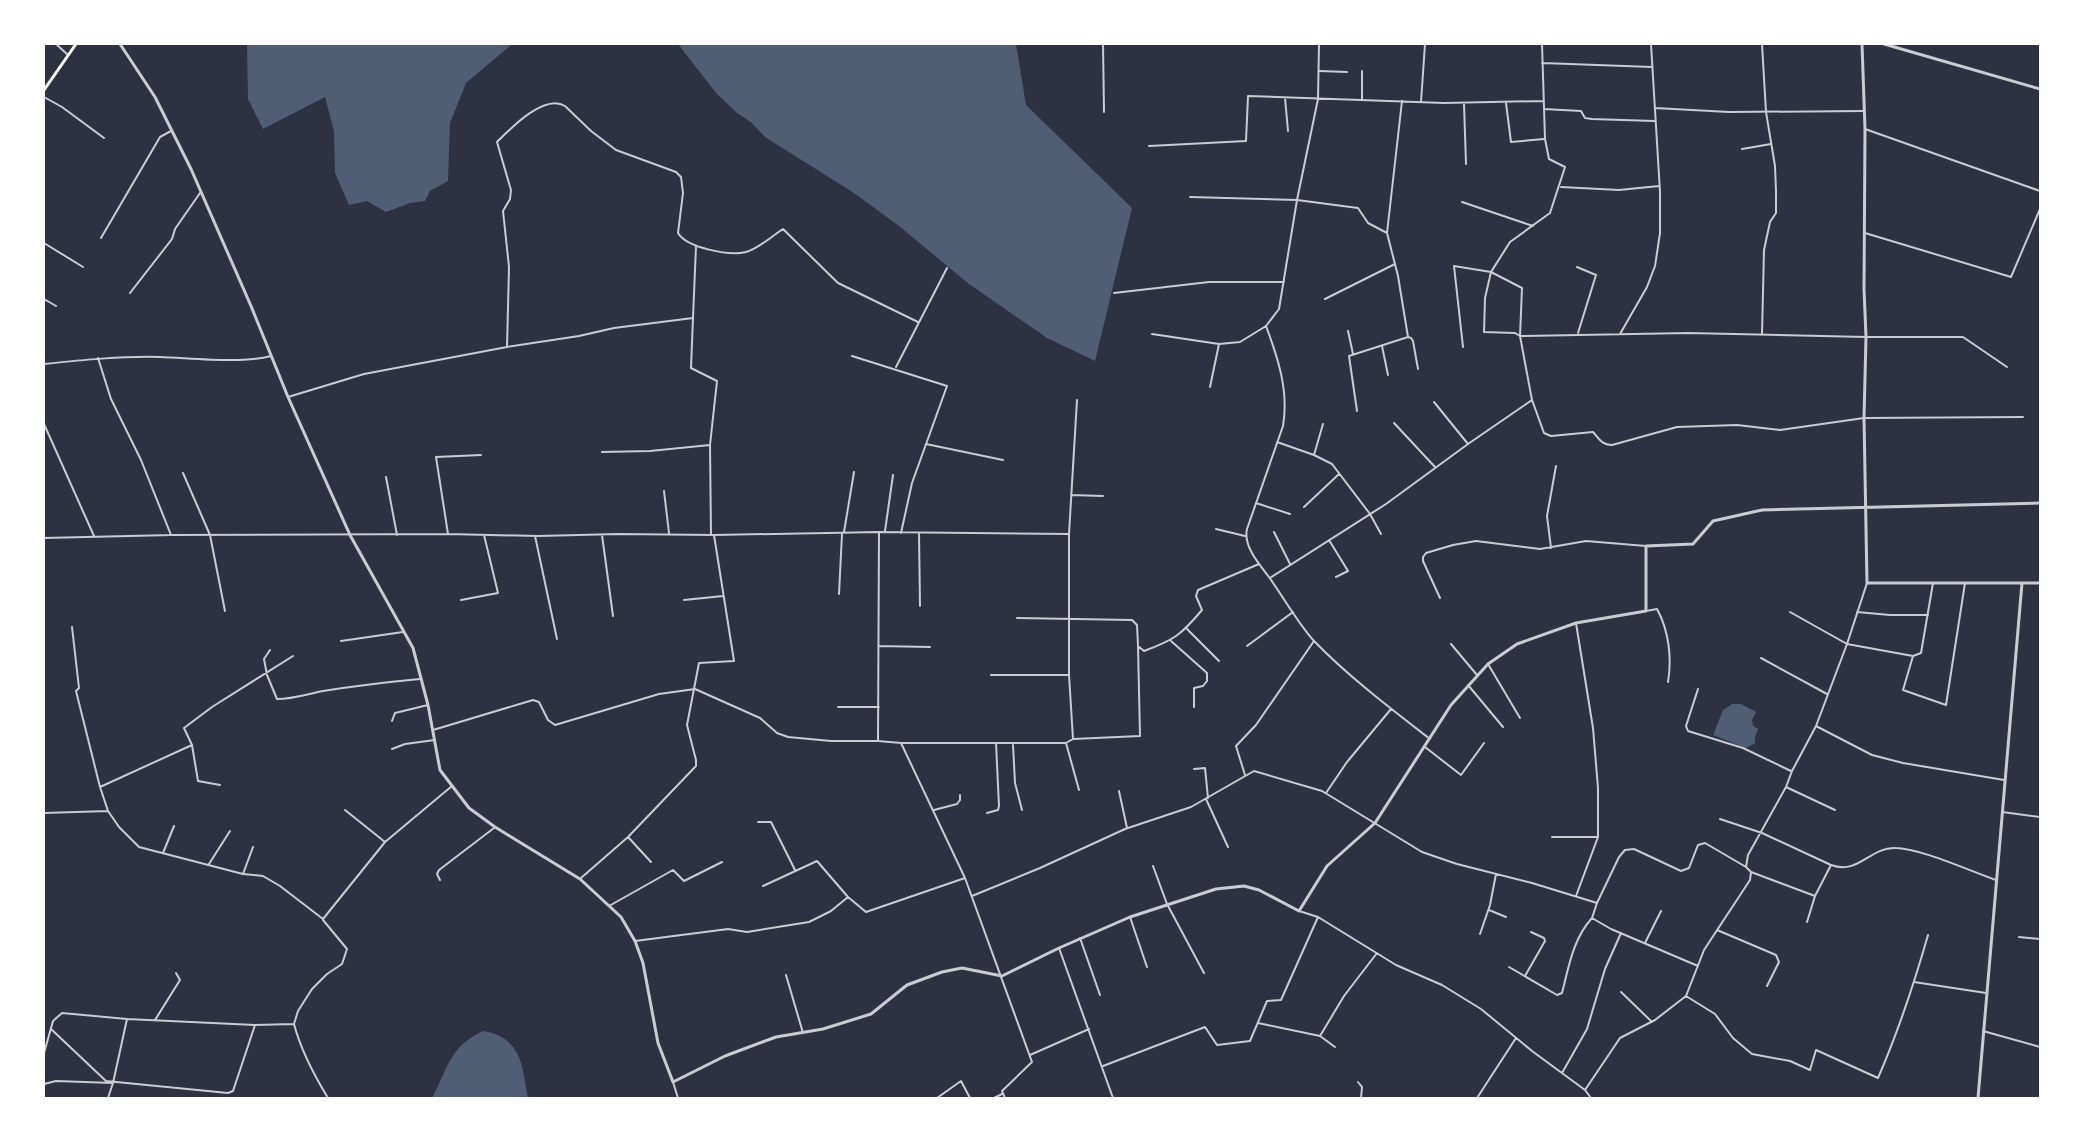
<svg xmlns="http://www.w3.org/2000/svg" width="2084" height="1142" viewBox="0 0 2084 1142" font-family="Figtree,sans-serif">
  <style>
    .water { fill: #4f5d75 }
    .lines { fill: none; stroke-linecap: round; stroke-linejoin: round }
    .minor { stroke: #caccd0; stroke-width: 2 }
    .tertiary { stroke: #caccd0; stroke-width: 3 }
    .secondary { stroke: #fff; stroke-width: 3 }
  </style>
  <rect width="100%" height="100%" fill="#2d3142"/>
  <!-- water -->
  <path class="water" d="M247,44H512L466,83L450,123L448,181L430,191L425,201L410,203L386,212L367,201L349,205L335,173L334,131L325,97L263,129L248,99Z
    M678,44H1016L1026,105L1132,208L1095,361L1047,338L969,284L899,226L854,193L765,137L752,123L737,113L716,93Z
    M1732,704H1741L1756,712L1752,720L1753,726L1758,729L1755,737V743L1746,748L1713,735L1723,710Z
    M483,1031C522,1038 522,1065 528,1098H432C448,1068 449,1047 483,1031Z"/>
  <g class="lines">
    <!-- minor -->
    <path class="minor" d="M56,44L68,55
      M1103,44L1104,112
      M1542,44L1545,139L1549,159L1565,167L1550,213L1510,242L1491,272L1522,288L1520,336L1688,333L1866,337H1963L2007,367
      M1762,44L1766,112L1775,166L1776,191V213L1770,222L1764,250L1762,334
      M1542,63L1652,67
      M1320,71L1347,72
      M1362,71V100
      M44,97L62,107L104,138
      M1285,98L1288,131
      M1421,102L1425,44
      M1506,103L1511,142L1544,139
      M1464,104L1466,164
      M1655,108L1729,112L1864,111
      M1544,109L1581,111L1585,118L1592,119L1654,121
      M1865,129L2040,191
      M1149,146L1246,141L1248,96L1444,103L1543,101
      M1742,149L1771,144
      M1561,187L1619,190L1659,186
      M1190,197L1297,200L1358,208L1368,223L1387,233L1402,101
      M1462,202L1533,226
      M1865,233L2011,277L2040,209
      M101,238L160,137L171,131
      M44,243L83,267
      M1577,267L1596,275L1578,333
      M130,293L172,239L175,229L200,193
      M1114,293L1209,282H1284
      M44,299L56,306
      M1325,299L1395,264
      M693,318L696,246
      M1266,326C1278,358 1289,391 1283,426L1247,529C1243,546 1259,564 1269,577C1284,598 1297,622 1314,641C1349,677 1390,708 1430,739
      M1348,331L1353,354
      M1152,334L1219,344L1240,342L1266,326L1279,309L1297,200L1318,99L1319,44
      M1620,334L1647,287L1655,266L1660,233V192L1651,44
      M1408,337L1411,338L1413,341L1418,369
      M1382,346L1388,375
      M507,347L509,267L503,211L510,199L511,190L497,142C511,128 545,93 565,106L591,131L616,150L676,172L681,177L683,193L678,233C687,248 729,256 746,252C758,249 772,236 783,229L838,283L918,322
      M852,356L947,386L912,483L901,533
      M98,358L111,399L141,460L171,535
      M44,364C82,360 121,356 160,357C191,358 242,364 271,356
      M896,367L947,268
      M1210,387L1219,344
      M288,397L364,374L507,347L579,336L614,328L693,318L691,368L717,381L710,445L711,535
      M1532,400L1544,433L1551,436L1593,432C1599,439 1602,445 1612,445L1677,427L1737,425L1780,430L1864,418L2023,417
      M1434,402L1468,444
      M1357,411L1349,356L1408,337L1398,276L1387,233
      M1394,423L1435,467
      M44,424L94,536
      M1277,442L1314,455L1332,464L1370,514L1381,534
      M926,444L1003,460
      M602,452L650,451L710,445
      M1314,455L1323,424
      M183,473L210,535L225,611
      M386,477L397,535
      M664,491L669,533
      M1071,495L1103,496
      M1256,503L1290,514
      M1304,507L1339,474
      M1216,529L1245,536
      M885,531L893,475
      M844,532L854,472
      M1274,532L1290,564
      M919,533L920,606
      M448,534L436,457L481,455
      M602,535L613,616
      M535,536L557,639
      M44,538L171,535L448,534L538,536L618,534L714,535L879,532L1069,534
      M1329,540L1348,571L1336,577
      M1551,548L1547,516L1556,466
      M1270,578L1386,504L1468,444L1532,400L1520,336L1515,333L1484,332L1485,298L1491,272L1454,266L1463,347
      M1933,583L1921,653L1913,656L1903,690L1946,705L1965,583
      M839,594L842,534
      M1440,598L1423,561V557L1426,553L1453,545L1476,541L1540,549L1586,541L1646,546
      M461,600L498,593L484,535
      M684,600L723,596
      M1646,611L1657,609C1669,631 1672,658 1668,682
      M1790,612L1847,644L1913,656
      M1857,612L1890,615H1928
      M1017,618L1132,620L1137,625L1138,646L1144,651C1174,640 1181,635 1202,610L1196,596L1198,590L1259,564
      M1576,623L1593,728L1598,788V837L1576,896
      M72,627L79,688L76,691L100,787
      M1187,629L1219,661
      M341,641L403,632
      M1171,641L1207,673V681L1203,686L1194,688V707
      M1451,644L1477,675
      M879,646L930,647
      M1247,646L1293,612
      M270,650L264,659L267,675L277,699C293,699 307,694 323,691C355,686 388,682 420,679
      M1761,658L1827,694
      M1488,664L1520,718
      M991,675H1069
      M1468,685L1503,727
      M1698,689L1686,726L1688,731L1743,748L1791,771
      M838,707H879
      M392,721L395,713L428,705
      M1816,726L1872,755L1903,763L2004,780
      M433,730L533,700L539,702L548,720L555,725L659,694L695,689L760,718L777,733L788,737L831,741H878L901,743H1066L1073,739L1140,736L1138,646
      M1073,739L1069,675V534L1077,400
      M878,740L879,532
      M901,743L965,878L1032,1062L1002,1091L1005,1098
      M1066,743L1079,790
      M192,745L198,781L220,785
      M1013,745L1015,783L1022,810
      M1425,747L1461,775L1484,743
      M392,749L405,744L435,740
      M1194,769L1205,768L1208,798
      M1245,775L1236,746L1256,725L1314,641
      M1786,787L1835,810
      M1119,791L1127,828
      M1326,793L1347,762L1391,709
      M1206,799L1228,847
      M345,810L385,842
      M934,810L957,804L960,800V795
      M108,811L100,787L192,745L184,728L212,707L293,656
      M2002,812L2040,817
      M44,813L108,811L119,827L139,847L243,874L263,876L280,886L323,919L385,842L452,786
      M987,813L998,810L999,806L996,743
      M1720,819L1762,833L1831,865
      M758,822H771L795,870
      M628,837L651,862
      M1552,837H1598
      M163,853L174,826
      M209,864L230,831
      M1153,866L1167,904L1204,973
      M1751,872L1815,896
      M243,874L253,847
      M581,878L628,837L696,766V760L687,725L699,663L734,661L714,535
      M440,880L437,874L439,870L494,828
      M763,886L817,861L848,897
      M972,896L1040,868L1125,829L1191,807L1254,771L1322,791L1422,852L1457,864L1532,883L1597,903L1592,918L1611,929L1698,966
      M1597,903L1619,857L1625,850L1634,849L1681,871L1689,868L1698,845L1705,843L1746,867
      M609,906L673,870L684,881L722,862
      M1489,910L1506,917
      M1299,911L1318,917L1396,965L1442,985L1481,1009L1532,1051L1585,1090L1620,1038L1655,1020L1686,996L1715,1014L1733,1038L1752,1054L1790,1061L1810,1070L1816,1050L1878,1078C1898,1032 1914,984 1928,935
      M1130,917L1147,967
      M1807,922L1815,896L1831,865C1859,875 1870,847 1895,848C1920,848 1970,871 1996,880
      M1717,930L1776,955L1779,962L1767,986
      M1480,934L1490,905L1496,874
      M2019,937L2040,939
      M1080,938L1100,995
      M635,941L728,929L747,932L809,922L831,911L848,897L866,912L965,878
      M1645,943L1661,911
      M1059,948L1113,1098
      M1509,967L1557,995L1562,993C1569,966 1573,939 1592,918
      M786,975L803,1033
      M1525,976L1545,941L1544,938L1531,932
      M1914,982L1986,993
      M1621,992L1652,1022
      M1686,996L1704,950L1750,880L1751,872L1746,867L1748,855L1786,787L1792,771L1816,726L1847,644L1867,583
      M155,1020L180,980L176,973
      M1258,1023L1320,1036L1335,1047
      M294,1024C301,1051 314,1075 328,1098
      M51,1029L106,1081L228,1093L233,1091L255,1025
      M1983,1031L2040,1047
      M1320,1036L1344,996L1377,953
      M44,1053L53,1021L62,1013L127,1019L255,1025L294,1024L298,1011L312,989L327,974L342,964L347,949L323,920
      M1030,1055L1089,1029
      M1103,1066L1205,1027L1217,1045L1250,1041L1267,1001L1281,1000L1318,917
      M1562,1073L1587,1029L1605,969L1621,933
      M673,1082L678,1098
      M1358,1082L1362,1087L1361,1098
      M44,1084L56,1081L113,1083L127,1019
      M1585,1090L1591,1098
      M108,1098L113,1083
      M937,1098L961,1081L970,1098
      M994,1098L1002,1094
      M1477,1098L1516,1038"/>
    <!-- tertiary -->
    <path class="tertiary" d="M120,44L155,97L191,169L251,306L288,397L350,535L413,648L428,705L440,770L469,808L495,827L580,879L621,917L635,941L643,963L658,1043L673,1082L725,1056L776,1037L823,1029L871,1014L907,985L942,972L962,968L1002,976L1059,948L1130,917L1216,889L1244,886L1259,890L1299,911L1327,866L1375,823L1451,705L1488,664L1517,644L1576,623L1646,611V546L1693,544L1713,521L1762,510L2040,503
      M1862,44L1865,129L1864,289L1866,337L1864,418L1867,583H2040
      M1884,44L2040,89
      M1978,1098L2022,583"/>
    <!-- secondary -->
    <path class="secondary" d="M44,90L76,44"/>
  </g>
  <!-- border -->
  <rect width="2084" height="1142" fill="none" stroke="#ffffff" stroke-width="90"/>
</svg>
